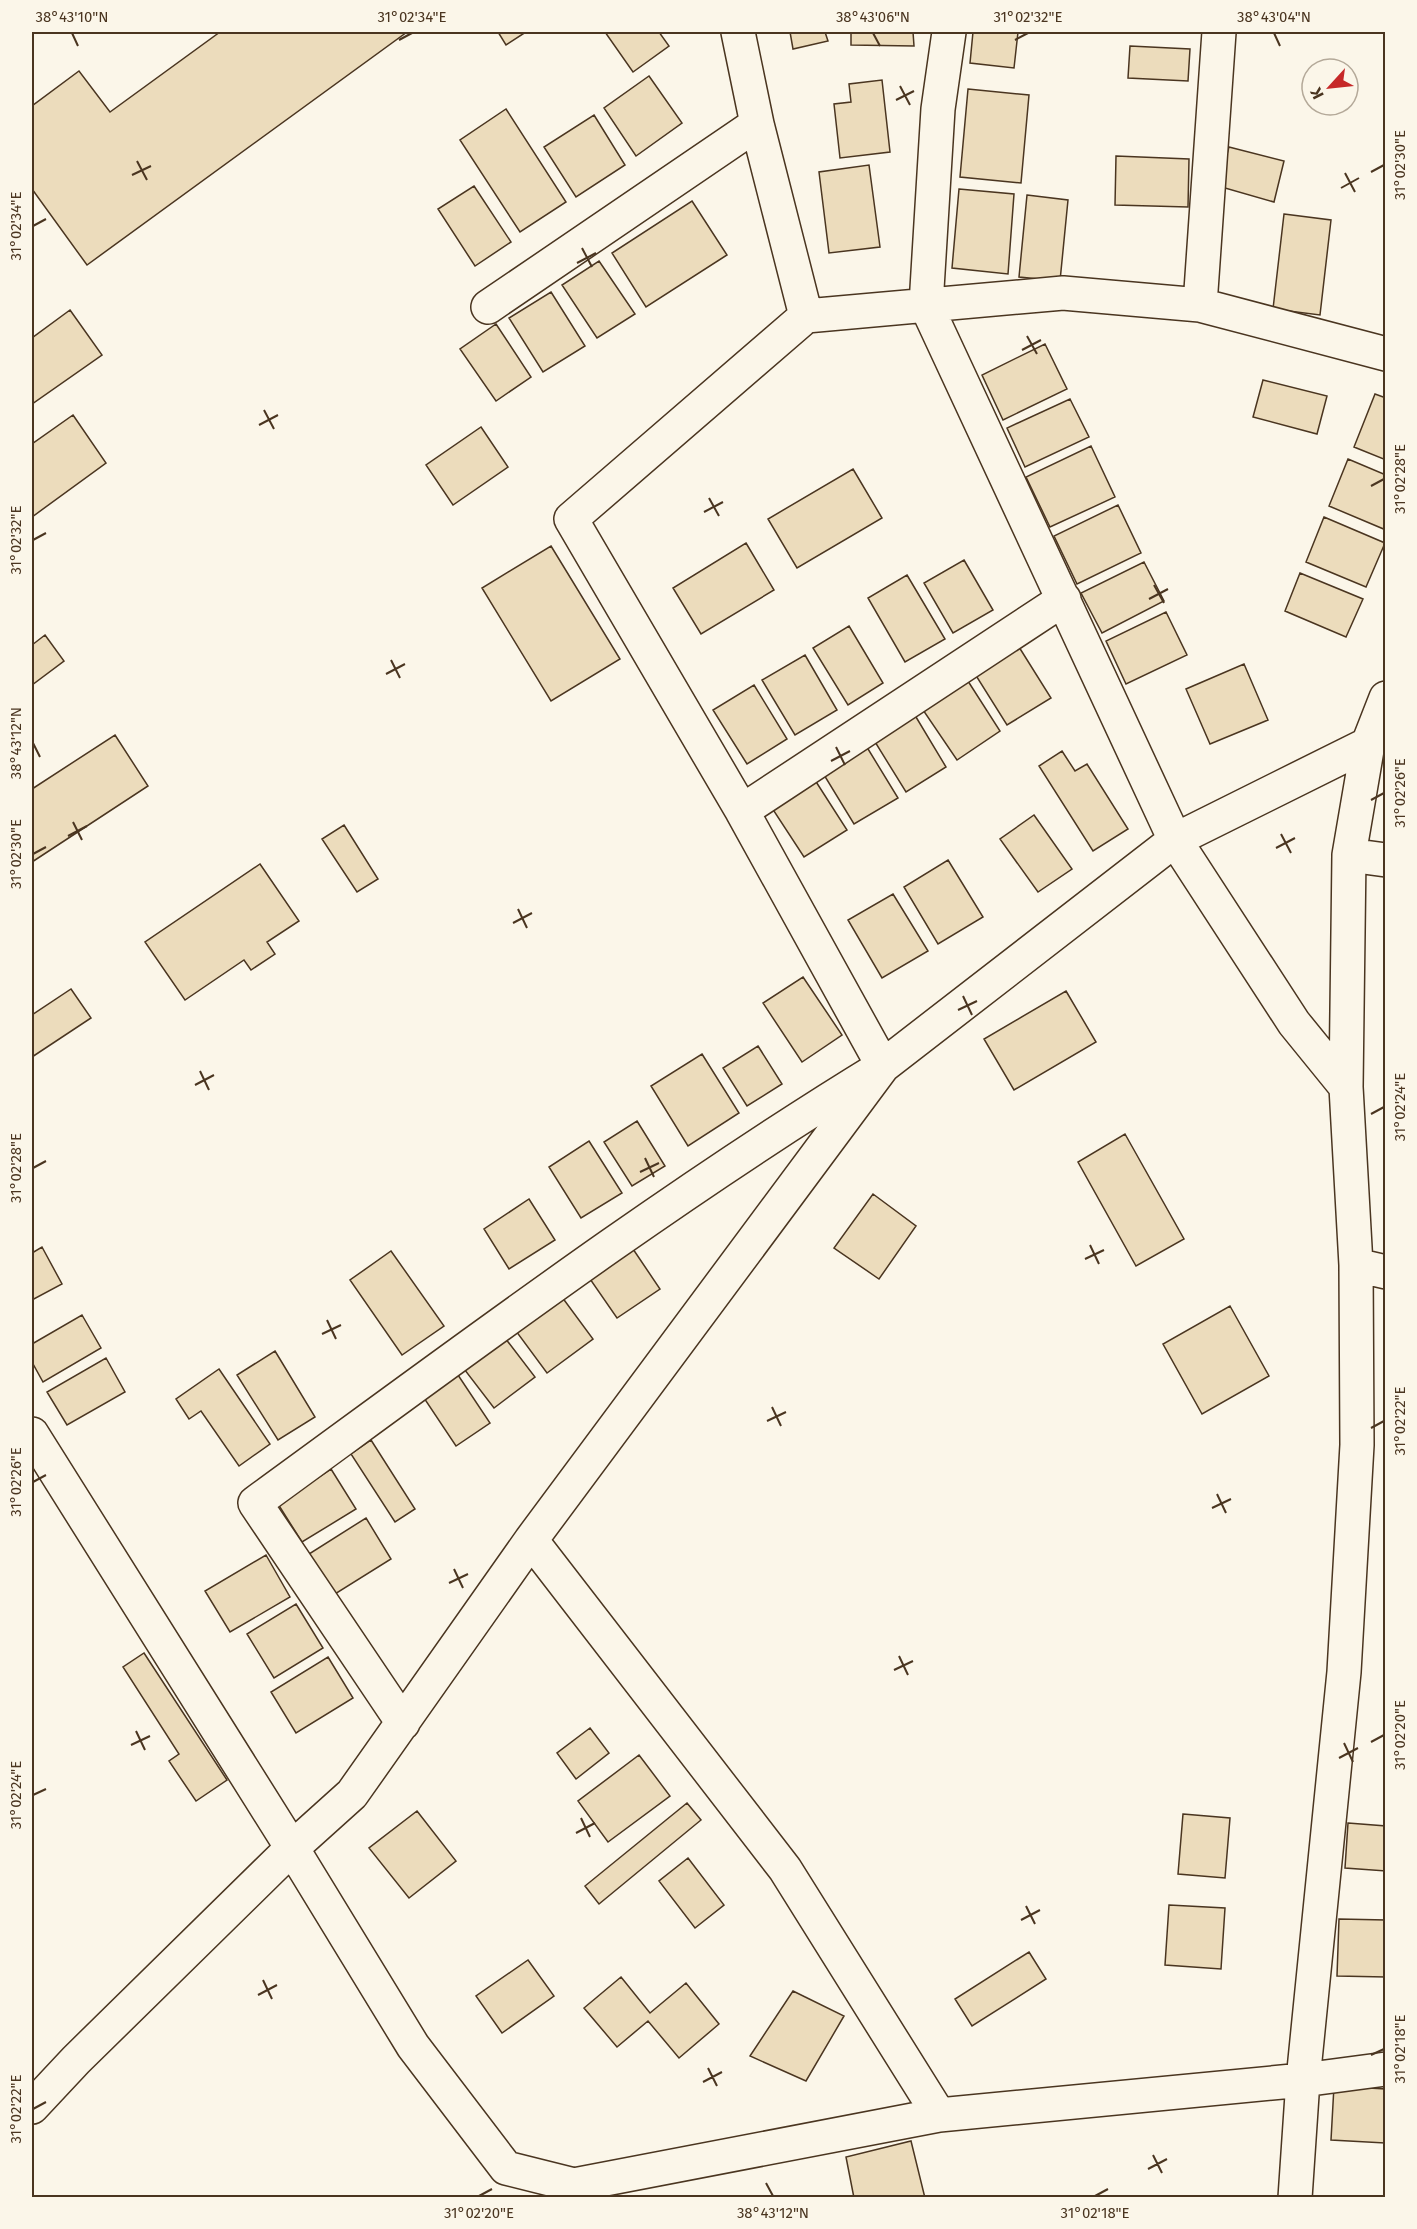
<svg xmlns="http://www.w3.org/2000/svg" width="1417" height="2229" viewBox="0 0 1417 2229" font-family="'Fira Sans',sans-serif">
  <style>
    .building { fill: #ecdcbc; stroke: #4a3520; stroke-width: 1.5 }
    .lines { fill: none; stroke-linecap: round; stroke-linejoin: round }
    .minor-casing { stroke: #4a3520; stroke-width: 36 }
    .minor { stroke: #fbf6e9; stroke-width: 33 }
    .ticks { fill: none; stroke: #4a3520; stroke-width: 2 }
    .neatline { fill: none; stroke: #4a3520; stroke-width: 2 }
    .ticks-label { font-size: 15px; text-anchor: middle; fill: #4a3520 }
  </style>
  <rect width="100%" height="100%" fill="#fbf6e9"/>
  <!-- building -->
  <path class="building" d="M220,32H407L87,265L32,189V106L79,71L110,112Z
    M498,32H526L506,45Z
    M605,32H659L669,46L633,72Z
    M790,32H825L828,41L793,49Z
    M851,32H913L914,46L851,45Z
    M973,32H1018L1014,68L970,63Z
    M1130,46L1190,49L1188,81L1128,78Z
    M649,76L682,123L636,156L604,108Z
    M882,80L890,152L840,158L834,104L851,102L849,84Z
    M968,89L1029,95L1021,183L960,177Z
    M506,109L566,202L520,232L460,140Z
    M594,115L625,165L576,197L544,147Z
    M1229,147L1284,161L1274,202L1218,186Z
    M1116,156L1189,159L1188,207L1115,205Z
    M869,165L880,247L829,253L819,172Z
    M474,186L511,242L475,266L438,209Z
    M959,189L1014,194L1008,274L952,268Z
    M1027,195L1068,200L1060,281L1019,277Z
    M692,201L727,255L646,307L612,253Z
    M1284,214L1331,220L1320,315L1273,309Z
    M599,261L635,314L597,338L562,285Z
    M551,292L585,346L543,372L509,318Z
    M70,310L102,355L32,404V338Z
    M496,324L531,377L496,401L460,349Z
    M1045,344L1067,389L1003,420L982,375Z
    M1263,380L1327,396L1317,434L1253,417Z
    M1375,394L1386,398V460L1354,447Z
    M1070,399L1089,437L1025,467L1007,428Z
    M73,415L106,463L32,517V444Z
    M481,427L508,467L453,505L426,465Z
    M1091,446L1115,497L1050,527L1026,477Z
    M1348,459L1386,475V530L1329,506Z
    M853,469L882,518L797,568L768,519Z
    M1118,505L1141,553L1077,584L1054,536Z
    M1324,517L1385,543L1366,587L1306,562Z
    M746,543L774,590L701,634L673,588Z
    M551,546L620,659L551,701L482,588Z
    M964,560L993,610L953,633L924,583Z
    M1144,562L1164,601L1102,633L1081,593Z
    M1300,573L1363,599L1346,637L1285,611Z
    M907,575L945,639L905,662L868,598Z
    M1166,612L1187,655L1126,684L1106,641Z
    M849,626L883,683L848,705L813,648Z
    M45,635L64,661L32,685V645Z
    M1019,647L1051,698L1007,725L975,674Z
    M805,655L837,710L795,735L762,680Z
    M1244,664L1268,720L1210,744L1186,689Z
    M966,678L1000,731L957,760L921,707Z
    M754,685L787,739L747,764L713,710Z
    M913,712L946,767L906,792L872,737Z
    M115,735L148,786L32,862V789Z
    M865,744L898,798L854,824L821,770Z
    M1062,751L1075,771L1087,764L1128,829L1093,851L1039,766Z
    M813,777L847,830L804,857L770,805Z
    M1034,815L1072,869L1038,892L1000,839Z
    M344,825L378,879L357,892L322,839Z
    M948,860L983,917L938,944L904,887Z
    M260,864L299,921L267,942L275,954L251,970L244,960L185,1000L145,942Z
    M893,894L928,951L882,978L848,920Z
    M803,977L842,1035L802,1062L763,1003Z
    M71,989L91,1018L32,1057V1015Z
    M1066,991L1096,1042L1014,1090L984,1039Z
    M758,1046L782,1084L747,1106L723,1068Z
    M702,1054L739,1113L688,1146L651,1086Z
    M637,1121L665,1166L632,1186L604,1142Z
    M1125,1134L1184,1239L1136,1266L1078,1162Z
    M589,1141L622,1193L581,1218L549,1167Z
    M873,1194L916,1226L879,1279L834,1248Z
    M529,1199L555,1240L509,1269L484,1229Z
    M42,1247L62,1284L32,1300V1253Z
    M633,1249L660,1289L617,1318L590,1279Z
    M391,1251L444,1326L402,1355L350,1280Z
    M559,1293L593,1339L547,1373L513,1327Z
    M1230,1306L1269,1376L1202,1414L1163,1344Z
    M82,1315L101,1348L43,1382L32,1362V1344Z
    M502,1334L535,1377L494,1408L461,1365Z
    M275,1351L315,1417L278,1440L237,1375Z
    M106,1358L125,1392L67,1425L47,1392Z
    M219,1369L270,1444L239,1466L201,1411L189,1419L176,1399Z
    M454,1369L490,1423L456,1446L420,1392Z
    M371,1440L415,1509L395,1522L351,1454Z
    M331,1469L356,1509L302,1542L278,1504Z
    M366,1518L391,1559L335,1594L309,1554Z
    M266,1555L290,1597L230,1632L205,1591Z
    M296,1604L323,1648L274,1678L247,1634Z
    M144,1653L227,1780L196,1801L169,1761L179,1754L123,1667Z
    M328,1657L353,1698L296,1733L271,1692Z
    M590,1728L609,1753L576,1779L557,1753Z
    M639,1755L670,1796L608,1842L578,1801Z
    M687,1803L701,1820L599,1904L585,1886Z
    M417,1811L456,1861L409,1898L369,1848Z
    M1183,1814L1230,1818L1225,1878L1178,1874Z
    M1348,1823L1386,1826V1871L1345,1868Z
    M688,1858L724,1905L695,1928L659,1881Z
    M1169,1905L1225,1908L1221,1969L1165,1965Z
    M1339,1919L1386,1920V1977L1337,1976Z
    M1029,1952L1046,1979L972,2026L955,1999Z
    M528,1960L554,1996L502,2033L476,1996Z
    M621,1977L650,2013L686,1983L719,2024L679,2058L648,2021L617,2047L584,2008Z
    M793,1991L844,2016L806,2081L750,2056Z
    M1334,2086L1386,2089L1385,2143L1331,2140Z
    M911,2141L925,2198H854L846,2157Z"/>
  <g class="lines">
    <defs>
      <path id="minor" d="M738,32L757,124L806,316
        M949,32L938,109L926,305L1175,840L1294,1023L1346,1087
        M1200,305L1219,32
        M488,307L757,124
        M742,811L1064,599
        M1349,855L1386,860
        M1356,1265L1386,1272
        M32,1434L292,1848L413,2046L506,2168L574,2185L939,2115L1303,2080L1386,2069
        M531,1540L785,1869L939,2115
        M403,1723L255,1503C461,1353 665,1199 883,1066L742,811L571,519L806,316L1063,293L1200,305L1386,354
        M32,2107L76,2060L292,1848L352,1794L531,1540L883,1066L1175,840L1368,744
        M1295,2198L1303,2080L1344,1672L1357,1445L1356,1265L1346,1087L1349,855L1368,744L1386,698"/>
    </defs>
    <!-- minor casing -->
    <use href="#minor" class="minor-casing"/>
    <!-- minor -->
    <use href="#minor" class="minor"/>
  </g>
  <!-- ticks -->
  <path class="ticks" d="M72,33L78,46M873,33L880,46M1274,33L1280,46M399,40L412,33M1015,40L1028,33M900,86L910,105M896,100L914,91M137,161L147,180M1371,172L1384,165M1345,173L1355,192M132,175L151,166M1341,188L1359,178M33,226L46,219M582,248L592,267M577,263L596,253M1027,336L1037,354M1022,350L1041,340M264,410L274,429M259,425L278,415M1371,486L1384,479M709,498L719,516M704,512L723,502M33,540L46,533M1154,585L1164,603M1149,599L1168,589M391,660L400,678M386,674L405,664M33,743L40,757M836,747L845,765M831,761L850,751M1371,800L1384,793M73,822L82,840M1281,834L1291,853M68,836L87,826M1276,848L1295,838M33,854L46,847M518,909L527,928M513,923L532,913M963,996L972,1015M958,1010L977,1001M200,1071L209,1090M195,1085L214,1075M1371,1114L1384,1107M645,1158L654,1177M33,1168L46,1161M640,1172L659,1163M1090,1245L1099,1264M1085,1259L1104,1250M327,1320L336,1339M322,1334L341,1325M772,1407L781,1426M767,1421L786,1412M1371,1428L1384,1421M33,1482L46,1475M1217,1494L1226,1513M1212,1508L1231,1499M454,1569L463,1588M449,1583L468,1574M899,1656L908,1675M894,1670L913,1661M136,1731L145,1750M1371,1742L1384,1735M1344,1743L1353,1762M131,1745L150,1736M1339,1758L1358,1748M33,1795L46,1789M581,1818L590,1837M576,1833L595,1823M1026,1906L1035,1924M1021,1920L1040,1910M263,1980L272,1999M258,1995L277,1985M1371,2055L1384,2049M708,2068L717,2086M703,2082L722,2072M33,2109L46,2102M1153,2155L1162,2173M1148,2169L1167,2159M766,2183L773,2196M479,2196L492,2189M1095,2196L1108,2189"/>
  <!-- border -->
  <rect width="1417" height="2229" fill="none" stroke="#fbf6e9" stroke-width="66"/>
  <!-- north arrow -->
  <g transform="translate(1330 87) rotate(243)"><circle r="28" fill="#fbf6e9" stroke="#b4a999" stroke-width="1.5"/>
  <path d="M0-4.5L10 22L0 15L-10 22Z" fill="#c62828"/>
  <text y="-9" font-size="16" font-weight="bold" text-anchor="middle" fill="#4a3520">K</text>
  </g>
  <rect x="33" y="33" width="1351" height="2163" class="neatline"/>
  <g class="ticks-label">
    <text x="72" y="22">38°43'10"N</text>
    <text x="412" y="22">31°02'34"E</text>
    <text x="873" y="22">38°43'06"N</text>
    <text x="1028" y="22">31°02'32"E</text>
    <text x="1274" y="22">38°43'04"N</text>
    <text transform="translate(1400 165) rotate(-90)" y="5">31°02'30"E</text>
    <text transform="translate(16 226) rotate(-90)" y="5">31°02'34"E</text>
    <text transform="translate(1400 479) rotate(-90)" y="5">31°02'28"E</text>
    <text transform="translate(16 540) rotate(-90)" y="5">31°02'32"E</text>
    <text transform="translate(16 743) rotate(-90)" y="5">38°43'12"N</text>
    <text transform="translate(1400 793) rotate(-90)" y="5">31°02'26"E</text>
    <text transform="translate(16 854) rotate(-90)" y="5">31°02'30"E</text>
    <text transform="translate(1400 1107) rotate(-90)" y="5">31°02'24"E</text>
    <text transform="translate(16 1168) rotate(-90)" y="5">31°02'28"E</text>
    <text transform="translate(1400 1421) rotate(-90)" y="5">31°02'22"E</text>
    <text transform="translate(16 1482) rotate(-90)" y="5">31°02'26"E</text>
    <text transform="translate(1400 1735) rotate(-90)" y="5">31°02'20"E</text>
    <text transform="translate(16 1795) rotate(-90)" y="5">31°02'24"E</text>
    <text transform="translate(1400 2049) rotate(-90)" y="5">31°02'18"E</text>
    <text transform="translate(16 2109) rotate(-90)" y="5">31°02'22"E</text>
    <text x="479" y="2218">31°02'20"E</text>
    <text x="773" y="2218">38°43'12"N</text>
    <text x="1095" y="2218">31°02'18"E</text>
  </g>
</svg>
